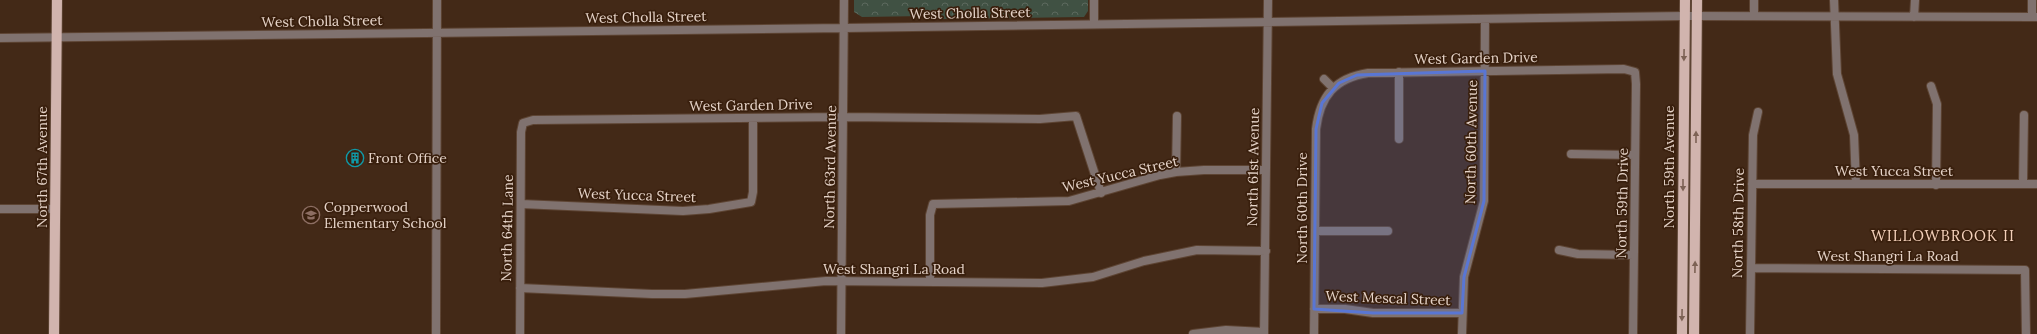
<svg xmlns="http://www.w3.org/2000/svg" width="2037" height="334" viewBox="0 0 2037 334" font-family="Lora,serif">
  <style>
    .park { fill: url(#park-crowns) }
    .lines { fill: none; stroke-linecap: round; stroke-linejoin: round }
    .minor-casing { stroke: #5d4433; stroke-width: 10 }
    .major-casing { stroke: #5d4433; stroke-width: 12 }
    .minor { stroke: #80726f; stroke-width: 8 }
    .major { stroke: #d1b4ae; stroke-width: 10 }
    .oneway { fill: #7d6255 }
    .marked { fill: #5976d4; fill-opacity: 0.2; stroke: #5976d4; stroke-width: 3; stroke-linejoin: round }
    .labels { text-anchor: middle; stroke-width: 3.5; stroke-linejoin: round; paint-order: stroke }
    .street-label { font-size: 14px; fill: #e6d4c9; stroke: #391f0d }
    .poi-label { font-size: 14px; fill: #e6d4c9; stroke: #391f0d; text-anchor: start }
    .neighbourhood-label { font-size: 15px; letter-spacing: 1px; fill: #f3d0ba; stroke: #391f0d }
  </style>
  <defs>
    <pattern id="park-crowns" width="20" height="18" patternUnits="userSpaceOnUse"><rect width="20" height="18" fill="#405143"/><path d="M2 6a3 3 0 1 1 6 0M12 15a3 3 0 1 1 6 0" fill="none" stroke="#5c695d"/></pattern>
  </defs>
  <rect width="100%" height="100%" fill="#432917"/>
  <!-- park -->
  <path class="park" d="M854,0H1088V11L1084,17H1081L941,19L925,16L862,17L854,12Z"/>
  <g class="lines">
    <defs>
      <path id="minor" d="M1094,0V24
        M1834,0L1837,74L1854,135L1856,184
        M1754,16V0
        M1914,17L1915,0
        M2032,17V0
        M0,38L844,28L1685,16L2037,17
        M1399,72V139
        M1324,79L1333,88
        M1931,86L1937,104L1936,185
        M1571,154L1635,155
        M1176,172L1177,116
        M1752,184H2037
        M2023,184L2024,115
        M521,204L683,211L709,209L751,202L753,192V118
        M0,209H55
        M1315,231H1388
        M1559,250L1578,254L1634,255
        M1751,268L2025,270L2026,334
        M930,282V215L933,204L1069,201L1160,175L1176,172L1204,170H1266
        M520,288L652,294H685L826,281L1042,283L1093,277L1144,261L1197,250L1266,251
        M1314,309H1345L1373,313H1462
        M436,334L437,0
        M520,334L521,132L523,123L533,120L843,117L1040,119L1076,116L1101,193
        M841,334L844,0
        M1193,334L1226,330L1264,332
        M1264,334L1268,0
        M1314,334L1316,129C1320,96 1335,78 1368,73L1624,69L1635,72L1636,84L1633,334
        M1462,334L1464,277L1484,201L1485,19
        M1750,334L1753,135L1758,112"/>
      <path id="major" d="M54,334L57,0
        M1682,334L1685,0
        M1694,334L1697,0"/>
    </defs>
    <!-- minor casing -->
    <use href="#minor" class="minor-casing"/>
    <!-- major casing -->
    <use href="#major" class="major-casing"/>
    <!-- minor -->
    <use href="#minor" class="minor"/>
    <!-- major -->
    <use href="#major" class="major"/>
  </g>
  <!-- one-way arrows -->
  <defs><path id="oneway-solid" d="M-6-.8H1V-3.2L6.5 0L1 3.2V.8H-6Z"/></defs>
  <g class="oneway">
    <use href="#oneway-solid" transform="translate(1684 55) rotate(91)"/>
    <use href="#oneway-solid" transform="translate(1696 137) rotate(-90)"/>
    <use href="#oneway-solid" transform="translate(1683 185) rotate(90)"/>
    <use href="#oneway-solid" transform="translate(1695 267) rotate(-89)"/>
    <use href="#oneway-solid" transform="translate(1682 315) rotate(91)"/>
  </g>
  <!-- marked area -->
  <path class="marked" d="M1485,71L1484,201L1464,277L1462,313H1373L1314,309L1316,129L1322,103L1339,83L1357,75Z"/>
  <!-- icons -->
  <defs>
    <symbol id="building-ring" viewBox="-11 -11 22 22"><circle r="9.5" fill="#391f0d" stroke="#0f9aa8" stroke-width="1.5"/><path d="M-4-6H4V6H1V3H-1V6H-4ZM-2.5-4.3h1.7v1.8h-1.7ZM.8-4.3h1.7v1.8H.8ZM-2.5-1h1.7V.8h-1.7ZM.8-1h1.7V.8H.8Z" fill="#0f9aa8"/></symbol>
    <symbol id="school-ring" viewBox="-11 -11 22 22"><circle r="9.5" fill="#391f0d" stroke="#8d6e63" stroke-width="1.5"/><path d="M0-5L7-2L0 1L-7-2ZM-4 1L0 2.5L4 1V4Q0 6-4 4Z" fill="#8d6e63"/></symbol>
  </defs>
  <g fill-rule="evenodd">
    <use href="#building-ring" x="345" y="148" width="20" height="20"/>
    <use href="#school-ring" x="301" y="205" width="20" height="20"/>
  </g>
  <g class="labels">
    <!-- street labels -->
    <g class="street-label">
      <text transform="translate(970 13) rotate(-1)" y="5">West Cholla Street</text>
      <text transform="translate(646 17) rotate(-1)" y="5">West Cholla Street</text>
      <text transform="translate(322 21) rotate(-1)" y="5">West Cholla Street</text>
      <text transform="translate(1476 58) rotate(-1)" y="5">West Garden Drive</text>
      <text transform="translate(751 105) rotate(-1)" y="5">West Garden Drive</text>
      <text transform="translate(1471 142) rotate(-89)" y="5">North 60th Avenue</text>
      <text transform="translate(42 167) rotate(-90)" y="5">North 67th Avenue</text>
      <text transform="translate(830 167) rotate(-89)" y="5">North 63rd Avenue</text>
      <text transform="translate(1253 167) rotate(-89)" y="5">North 61st Avenue</text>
      <text transform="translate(1669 167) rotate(-90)" y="5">North 59th Avenue</text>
      <text x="1894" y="176">West Yucca Street</text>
      <text transform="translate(1120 174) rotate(-13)" y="5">West Yucca Street</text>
      <text transform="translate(637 195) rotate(2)" y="5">West Yucca Street</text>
      <text transform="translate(1622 203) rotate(-89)" y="5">North 59th Drive</text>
      <text transform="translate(1302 208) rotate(-90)" y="5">North 60th Drive</text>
      <text transform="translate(1738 223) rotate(-89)" y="5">North 58th Drive</text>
      <text transform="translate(507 228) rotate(-89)" y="5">North 64th Lane</text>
      <text x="1888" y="261">West Shangri La Road</text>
      <text x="894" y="274">West Shangri La Road</text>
      <text transform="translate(1388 298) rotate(2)" y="5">West Mescal Street</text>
    </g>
    <!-- poi labels -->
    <g class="poi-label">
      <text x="368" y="163">Front Office</text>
      <text x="324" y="212">Copperwood<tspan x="324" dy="16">Elementary School</tspan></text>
    </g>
    <!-- neighbourhood labels -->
    <g class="neighbourhood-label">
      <text x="1943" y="241">WILLOWBROOK II</text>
    </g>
  </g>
</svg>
